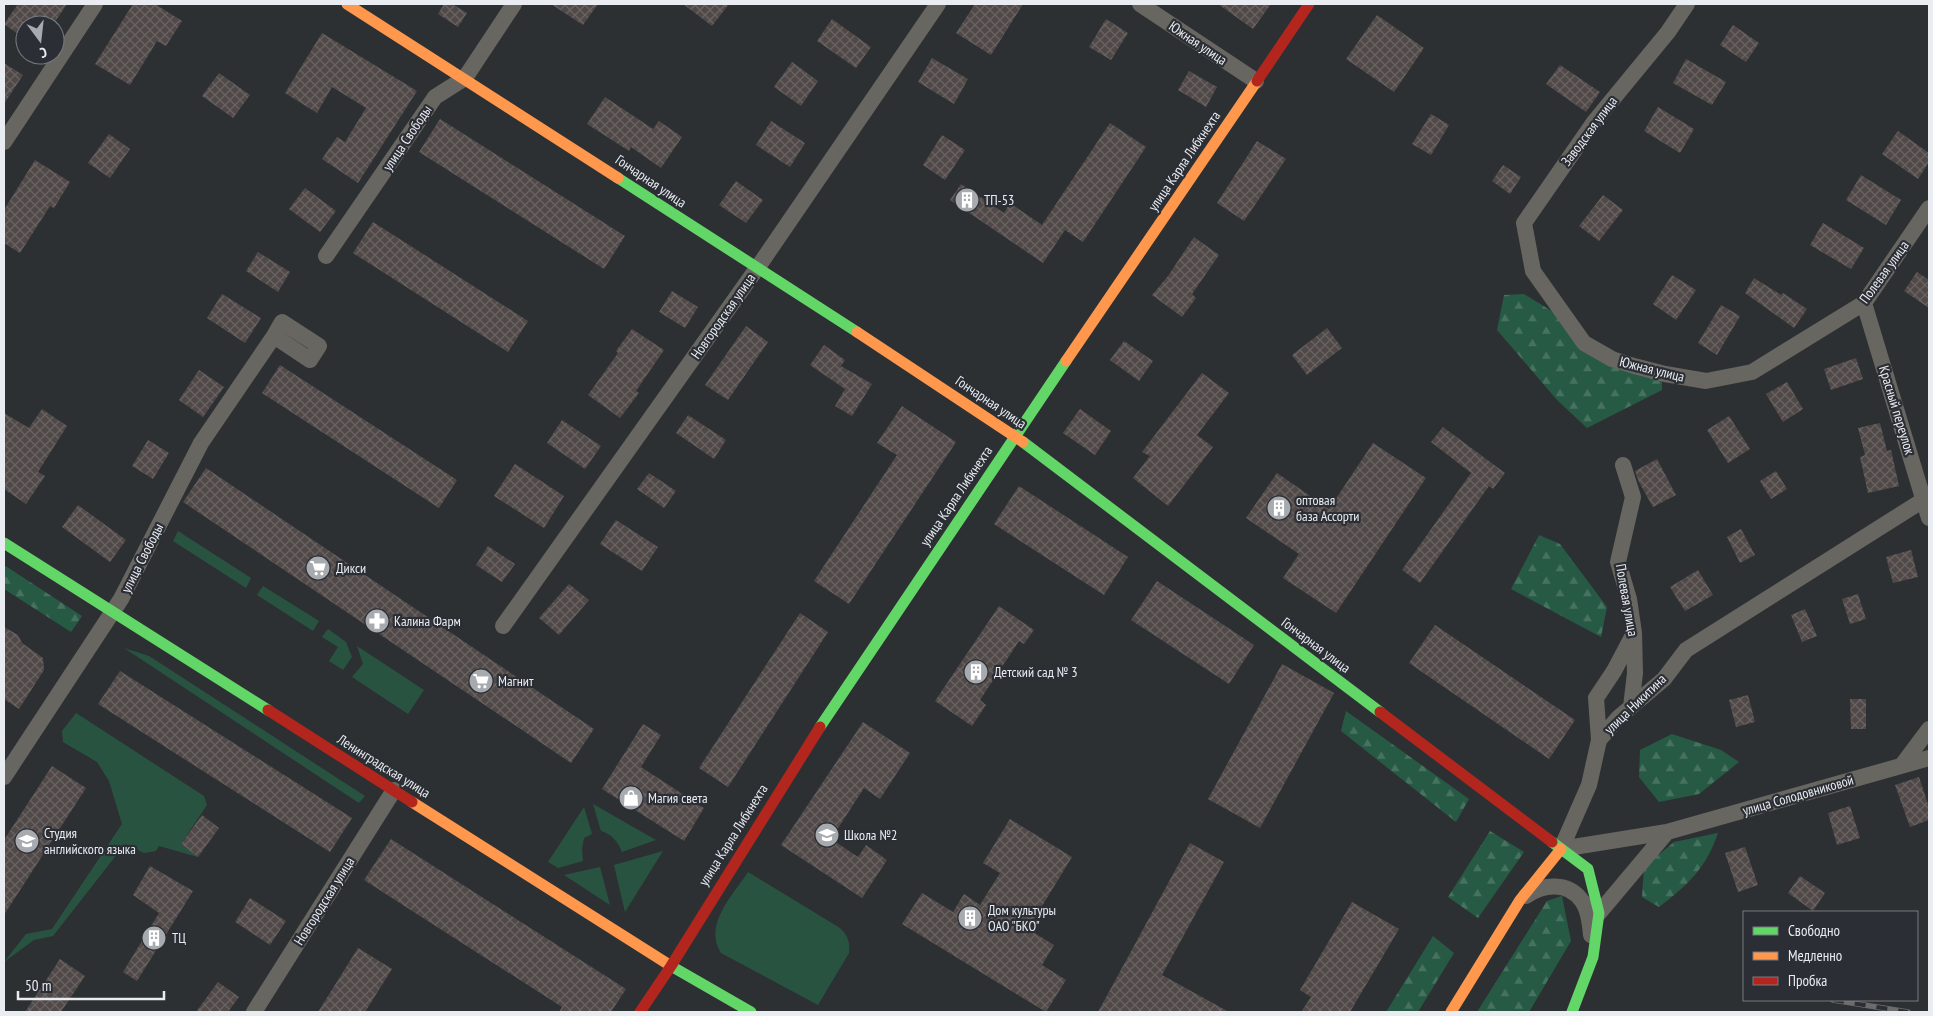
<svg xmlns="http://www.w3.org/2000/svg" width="1933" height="1016" viewBox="0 0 1933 1016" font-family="'PT Sans Narrow',sans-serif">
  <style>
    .grass { fill: #295341 }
    .forest { fill: url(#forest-firs) }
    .building { fill: url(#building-cross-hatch) }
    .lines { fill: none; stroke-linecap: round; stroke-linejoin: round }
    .street { stroke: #686660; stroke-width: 16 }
    .fast { stroke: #63d668; stroke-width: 11 }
    .slow { stroke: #ff974d; stroke-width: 11 }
    .jam { stroke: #b3261e; stroke-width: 11 }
    .rail-casing { stroke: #6d6c6b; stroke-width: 5.5 }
    .rail { stroke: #2b2f35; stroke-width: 4; stroke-dasharray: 11; stroke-linecap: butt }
    .labels { text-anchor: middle; stroke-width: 4.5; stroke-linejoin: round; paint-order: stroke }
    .street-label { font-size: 14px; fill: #e9ecf0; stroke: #2b2f35 }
    .poi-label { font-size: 14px; fill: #e9ecf0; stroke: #2b2f35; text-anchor: start }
  </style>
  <defs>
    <pattern id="forest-firs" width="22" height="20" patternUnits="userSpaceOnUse" patternTransform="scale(1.25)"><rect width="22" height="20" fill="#265a44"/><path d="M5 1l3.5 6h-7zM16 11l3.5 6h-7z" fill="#46725f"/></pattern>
    <pattern id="building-cross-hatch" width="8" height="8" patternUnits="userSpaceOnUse" patternTransform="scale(1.25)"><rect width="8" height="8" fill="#504948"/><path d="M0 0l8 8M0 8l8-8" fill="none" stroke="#696363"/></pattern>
  </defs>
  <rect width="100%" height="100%" fill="#2d3033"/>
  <!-- grass -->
  <path class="grass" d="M178,531L251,578L246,588L173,541Z
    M263,586L319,621L313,631L257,595Z
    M328,629L346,642L352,657L343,670L329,661L338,647L322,637Z
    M357,646L424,690L408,714L352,677L363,664Z
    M124,648L149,656L365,796L359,803Z
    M76,713L204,796L207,805L181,844L198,857L159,846L156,851L144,853L125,844L53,936L34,940L4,962L26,934L52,929L122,824L109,781L97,762L63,742L62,731Z
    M593,804L656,840L622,852C618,842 612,834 601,831Z
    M584,807L592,834L584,838L582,849L583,861L558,868L548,862Z
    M663,851L625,912L614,865Z
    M600,867L610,905L564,875Z
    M748,872L840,928C848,936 850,942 849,953L818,1005L721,953C703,925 733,895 748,872Z"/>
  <!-- forest -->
  <path class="forest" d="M1524,294L1555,313L1581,345L1662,379V390L1587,428L1557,400L1497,330L1504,295Z
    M1539,535L1560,544L1607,607L1601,637L1511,589Z
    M4,565L82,616L71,632L4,589Z
    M1346,711L1469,799L1456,822L1341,731Z
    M1672,734L1721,750L1739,762L1699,794L1659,802L1639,777L1640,750Z
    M1490,831L1524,852L1478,918L1448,897Z
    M1718,833C1706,868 1688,885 1659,907L1642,897L1644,867L1674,842Z
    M1562,896L1571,941L1529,1012H1477L1547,901Z
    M1433,936L1454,953L1418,1012H1386Z"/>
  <!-- building -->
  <path class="building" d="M18,4H67L53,25H25V39L4,24Z
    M133,4H155L182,21L166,46L157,41L130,85L95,64Z
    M444,4H452L467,13L458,27L438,14Z
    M551,4H598L583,25Z
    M683,4H729L712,26Z
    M975,4H1023L991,55L956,33Z
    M1218,4H1271L1253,29Z
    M1377,15L1424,48L1394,92L1346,59Z
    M832,19L871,47L856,68L817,41Z
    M1106,19L1128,33L1111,60L1089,47Z
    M1733,25L1759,43L1746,62L1720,45Z
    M322,33L417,91L358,183L322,159L337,137L345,142L366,108L332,87L317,113L285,93Z
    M932,58L968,79L954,104L918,82Z
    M1686,59L1726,82L1712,105L1673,83Z
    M792,62L818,81L801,106L774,87Z
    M4,63L23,75L4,104Z
    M1560,65L1600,92L1586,112L1546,84Z
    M1189,71L1217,87L1206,107L1178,90Z
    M219,73L250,95L233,118L202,96Z
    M605,97L653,129L659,121L682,137L661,168L631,147L629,151L587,124Z
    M1658,107L1694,129L1680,153L1644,131Z
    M1431,114L1449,125L1431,155L1412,144Z
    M440,119L625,236L604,269L419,152Z
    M771,121L805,143L790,167L756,145Z
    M1110,123L1146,147L1083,242L1065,230L1043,263L950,200L961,184L1004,213L1010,203L1042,225Z
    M1898,131L1929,153V162L1918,179L1882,154Z
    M109,134L130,149L110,178L88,163Z
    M942,135L965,150L945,180L923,165Z
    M1257,141L1286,159L1244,221L1217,203Z
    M35,160L70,182L54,208L50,206L20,253L4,243V210Z
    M1503,165L1521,177L1510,194L1492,181Z
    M1861,175L1901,200L1886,225L1846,200Z
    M736,181L763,200L746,223L719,205Z
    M305,188L336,211L320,232L289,209Z
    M1603,195L1623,210L1599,241L1579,226Z
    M373,222L528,321L508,352L353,253Z
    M1823,223L1864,248L1851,269L1810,245Z
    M1194,237L1219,255L1192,294L1196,298L1182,317L1152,295L1168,276Z
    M258,252L290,272L278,292L246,271Z
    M1917,272L1929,280V308L1904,291Z
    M1672,275L1696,290L1676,320L1653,304Z
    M1754,278L1781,295L1783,293L1807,309L1794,328L1745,293Z
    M672,291L698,307L685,328L659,312Z
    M222,294L261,318L245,343L207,318Z
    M1721,305L1740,316L1717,355L1698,343Z
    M746,326L768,342L728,400L705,385Z
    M1327,328L1342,348L1307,375L1292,355Z
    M632,329L664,350L636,391L639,393L620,418L588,395L618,353L616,351Z
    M1124,341L1153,361L1139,381L1110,360Z
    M824,345L845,360L841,366L872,384L852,416L835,406L845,389L810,365Z
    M1856,358L1863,379L1831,390L1824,369Z
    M280,365L457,480L439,508L262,393Z
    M199,370L224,387L203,417L179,400Z
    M1202,373L1229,393L1197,435L1213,447L1168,506L1133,478L1150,456L1142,452Z
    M1787,382L1803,409L1783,422L1766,394Z
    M902,406L956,442L849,604L814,581L897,455L877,443Z
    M42,409L67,426L38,472L45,476L26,504L4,489V413L29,428Z
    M1080,409L1111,431L1095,455L1063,433Z
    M688,415L726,440L714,459L676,433Z
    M1729,416L1750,449L1728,463L1707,430Z
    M562,420L601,446L585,469L547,443Z
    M1880,423L1887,451L1891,450L1899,486L1868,493L1860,457L1865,455L1858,428Z
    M1443,427L1505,473L1493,489L1489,486L1420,583L1402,570L1471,473L1431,442Z
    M148,440L169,453L153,479L132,466Z
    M1373,443L1426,478L1336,613L1283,578L1299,554L1246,518L1277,473L1329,509Z
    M1657,459L1676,495L1653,507L1639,482L1635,471Z
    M515,464L564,496L544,528L494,496Z
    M206,468L594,729L571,763L183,502Z
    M1776,471L1787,489L1771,499L1760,481Z
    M649,473L676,491L664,508L637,489Z
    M1019,486L1128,557L1104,595L994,524Z
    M78,505L126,540L110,562L62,527Z
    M616,520L658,547L642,571L600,544Z
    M1741,529L1755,555L1740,563L1727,537Z
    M488,546L515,564L502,582L476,565Z
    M1911,550L1918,577L1893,583L1886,557Z
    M1698,570L1713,595L1685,611L1670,587Z
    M1157,581L1254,645L1229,684L1131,620Z
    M569,584L589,600L559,635L539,618Z
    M1858,594L1866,619L1850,624L1842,599Z
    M999,606L1034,630L1024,644L1019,641L980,700L986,705L972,726L935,701Z
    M1805,609L1817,636L1802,642L1791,615Z
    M800,613L828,632L728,787L699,768Z
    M1435,625L1575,720L1549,759L1409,663Z
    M4,627L18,635L22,643L43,658L44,670L19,709L4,699Z
    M1282,664L1334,693L1260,828L1208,799Z
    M120,671L352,818L330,852L98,704Z
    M1748,695L1755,722L1736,727L1729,700Z
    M1850,699H1866V729H1851Z
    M863,722L910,753L880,799L864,788L831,839L858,857L866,845L887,860L862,898L781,845Z
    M643,724L661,735L641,767L704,808L684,841L602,789Z
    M52,766L86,788L4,915V840Z
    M1919,777L1929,807V820L1910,827L1895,785Z
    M1850,806L1860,838L1837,845L1828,813Z
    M202,815L219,828L198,857L181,844Z
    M1010,819L1072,857L1028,929L1054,945L1042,965L1066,980L1046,1012L902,924L922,893L953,912L964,894L980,905L1000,873L983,863Z
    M391,839L626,989L611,1012H559L562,1007L364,880Z
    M1190,843L1224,862L1162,975L1229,1012H1098Z
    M1745,847L1758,885L1738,892L1725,853Z
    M150,866L193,891L137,981L123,972L159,913L133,895Z
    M1800,876L1825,893L1813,911L1788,893Z
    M250,898L286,921L270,945L235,922Z
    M1352,902L1399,929L1350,1012H1301L1311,997L1300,990Z
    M358,948L392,969L365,1012H318Z
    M60,959L85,976L61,1012H25Z
    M218,982L239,997L228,1012H196Z"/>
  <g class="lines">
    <!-- street -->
    <path class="street" d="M1140,4L1256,81
      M1687,4L1668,32L1594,122L1524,223L1533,271L1584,343L1612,359L1634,366L1665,374L1706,381L1752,372L1864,303L1929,208
      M4,142L95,4
      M326,256L435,97L465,78L514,4
      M1864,303L1929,518
      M1623,465L1633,497L1618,562L1629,599L1634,633L1635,673L1631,707
      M503,626L758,267L938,4
      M1599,740L1596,698L1614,671L1633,635
      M1902,765L1929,729
      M4,777L121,599L201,443L274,336L310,360L319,346L282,322L274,336
      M1561,849L1589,785L1599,740L1619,717L1664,679L1686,650L1925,499L1929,494
      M1561,849L1667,832L1929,758
      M1526,896C1543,884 1568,881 1582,901C1589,910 1590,924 1591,935
      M1599,913L1667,832
      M254,1012L394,790"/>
    <!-- fast -->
    <path class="fast" d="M618,178L857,332
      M1023,442L1380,712
      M4,543L268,710
      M820,727L1066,361
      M1552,842L1588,869L1599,913L1593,957L1572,1012
      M671,966L751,1012"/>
    <!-- slow -->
    <path class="slow" d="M347,4L618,178
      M857,332L1023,442
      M1066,361L1257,81
      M412,802L671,966
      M1451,1012L1520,900L1561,849"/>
    <!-- jam -->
    <path class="jam" d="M1257,81L1309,4
      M268,710L412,802
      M1380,712L1552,842
      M640,1012L671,966L820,727"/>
    <defs>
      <path id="rail" d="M1833,1000L1908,1012"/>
    </defs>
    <!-- rail casing -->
    <use href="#rail" class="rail-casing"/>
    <!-- rail -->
    <use href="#rail" class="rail"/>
  </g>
  <!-- icons -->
  <defs>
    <symbol id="building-disc" viewBox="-11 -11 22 22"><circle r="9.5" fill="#a7aaae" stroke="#2b2f35"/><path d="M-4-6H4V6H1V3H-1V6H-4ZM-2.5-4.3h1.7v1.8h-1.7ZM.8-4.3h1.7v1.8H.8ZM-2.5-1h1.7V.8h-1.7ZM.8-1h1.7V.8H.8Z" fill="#fff"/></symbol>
    <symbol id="supermarket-disc" viewBox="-11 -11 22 22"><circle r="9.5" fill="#a7aaae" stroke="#2b2f35"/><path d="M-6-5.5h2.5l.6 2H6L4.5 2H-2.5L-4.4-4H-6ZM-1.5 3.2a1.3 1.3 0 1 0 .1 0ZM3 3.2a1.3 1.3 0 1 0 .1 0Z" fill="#fff"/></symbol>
    <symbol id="pharmacy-disc" viewBox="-11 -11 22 22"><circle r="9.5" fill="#a7aaae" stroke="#2b2f35"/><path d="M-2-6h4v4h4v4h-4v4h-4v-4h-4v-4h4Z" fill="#fff"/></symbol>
    <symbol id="shop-disc" viewBox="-11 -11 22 22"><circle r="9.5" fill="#a7aaae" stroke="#2b2f35"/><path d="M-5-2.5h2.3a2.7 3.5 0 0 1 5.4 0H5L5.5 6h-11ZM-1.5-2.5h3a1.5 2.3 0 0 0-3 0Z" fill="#fff"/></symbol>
    <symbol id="school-disc" viewBox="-11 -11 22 22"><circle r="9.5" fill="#a7aaae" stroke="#2b2f35"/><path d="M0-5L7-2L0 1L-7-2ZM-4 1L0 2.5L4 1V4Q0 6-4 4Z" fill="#fff"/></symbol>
  </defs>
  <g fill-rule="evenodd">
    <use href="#building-disc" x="953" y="186" width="28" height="28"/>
    <use href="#building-disc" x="1265" y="494" width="28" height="28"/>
    <use href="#supermarket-disc" x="304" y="554" width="28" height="28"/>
    <use href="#pharmacy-disc" x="363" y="607" width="28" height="28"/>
    <use href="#building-disc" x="962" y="658" width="28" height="28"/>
    <use href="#supermarket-disc" x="467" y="667" width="28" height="28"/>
    <use href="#shop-disc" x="617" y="784" width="28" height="28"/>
    <use href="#school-disc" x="813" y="821" width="28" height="28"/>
    <use href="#school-disc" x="13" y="827" width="28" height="28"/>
    <use href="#building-disc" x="956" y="904" width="28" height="28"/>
    <use href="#building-disc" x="140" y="924" width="28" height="28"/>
  </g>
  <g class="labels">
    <!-- street labels -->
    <g class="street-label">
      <text transform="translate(1198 43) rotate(34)" y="5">Южная улица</text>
      <text transform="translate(1589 131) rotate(-53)" y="5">Заводская улица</text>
      <text transform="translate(407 138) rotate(-56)" y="5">улица Свободы</text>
      <text transform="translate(1184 161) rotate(-56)" y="5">улица Карла Либкнехта</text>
      <text transform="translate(651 181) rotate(34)" y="5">Гончарная улица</text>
      <text transform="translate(1884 272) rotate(-54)" y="5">Полевая улица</text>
      <text transform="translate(723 316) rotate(-55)" y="5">Новгородская улица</text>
      <text transform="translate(1652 369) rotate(14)" y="5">Южная улица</text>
      <text transform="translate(991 402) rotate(34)" y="5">Гончарная улица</text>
      <text transform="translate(1897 410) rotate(73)" y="5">Красный переулок</text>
      <text transform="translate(956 496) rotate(-56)" y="5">улица Карла Либкнехта</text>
      <text transform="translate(142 558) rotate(-63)" y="5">улица Свободы</text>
      <text transform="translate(1627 600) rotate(80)" y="5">Полевая улица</text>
      <text transform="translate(1316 645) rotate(37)" y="5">Гончарная улица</text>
      <text transform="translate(1635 704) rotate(-44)" y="5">улица Никитина</text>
      <text transform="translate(384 766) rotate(32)" y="5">Ленинградская улица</text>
      <text transform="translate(1798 795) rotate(-16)" y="5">улица Солодовниковой</text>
      <text transform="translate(733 835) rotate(-58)" y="5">улица Карла Либкнехта</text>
      <text transform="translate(324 901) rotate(-58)" y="5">Новгородская улица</text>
    </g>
    <!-- poi labels -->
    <g class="poi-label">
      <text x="984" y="205">ТП-53</text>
      <text x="1296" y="505">оптовая<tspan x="1296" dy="16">база Ассорти</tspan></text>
      <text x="336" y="573">Дикси</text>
      <text x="394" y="626">Калина Фарм</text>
      <text x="994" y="677">Детский сад № 3</text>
      <text x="498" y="686">Магнит</text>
      <text x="648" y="803">Магия света</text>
      <text x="44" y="838">Студия<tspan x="44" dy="16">английского языка</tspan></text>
      <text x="844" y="840">Школа №2</text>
      <text x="988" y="915">Дом культуры<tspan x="988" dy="16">ОАО "БКО"</tspan></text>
      <text x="172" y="943">ТЦ</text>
    </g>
  </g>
  <!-- border -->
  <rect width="1933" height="1016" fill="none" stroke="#e9ecf0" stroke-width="10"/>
  <!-- legend -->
  <rect x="1743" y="911" width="175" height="90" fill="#2b2f35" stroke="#777b80"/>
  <rect x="1753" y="927" width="25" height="8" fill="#63d668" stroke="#777b80"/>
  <text x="1788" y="936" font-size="15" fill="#e9ecf0">Свободно</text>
  <rect x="1753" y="952" width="25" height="8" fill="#ff974d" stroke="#777b80"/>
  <text x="1788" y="961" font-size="15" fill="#e9ecf0">Медленно</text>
  <rect x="1753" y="977" width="25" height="8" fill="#b3261e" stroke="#777b80"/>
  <text x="1788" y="986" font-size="15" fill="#e9ecf0">Пробка</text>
  <!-- north arrow -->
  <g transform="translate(40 40) rotate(165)"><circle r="24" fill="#2b2f35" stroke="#777b80"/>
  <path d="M0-4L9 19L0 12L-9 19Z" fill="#a7aaae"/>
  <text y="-8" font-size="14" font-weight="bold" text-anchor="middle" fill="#e9ecf0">С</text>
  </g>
  <!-- scale -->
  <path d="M18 991v8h146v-8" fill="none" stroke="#e9ecf0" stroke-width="2.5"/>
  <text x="25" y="991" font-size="15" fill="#e9ecf0" stroke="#2b2f35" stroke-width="4" paint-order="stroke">50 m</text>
</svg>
